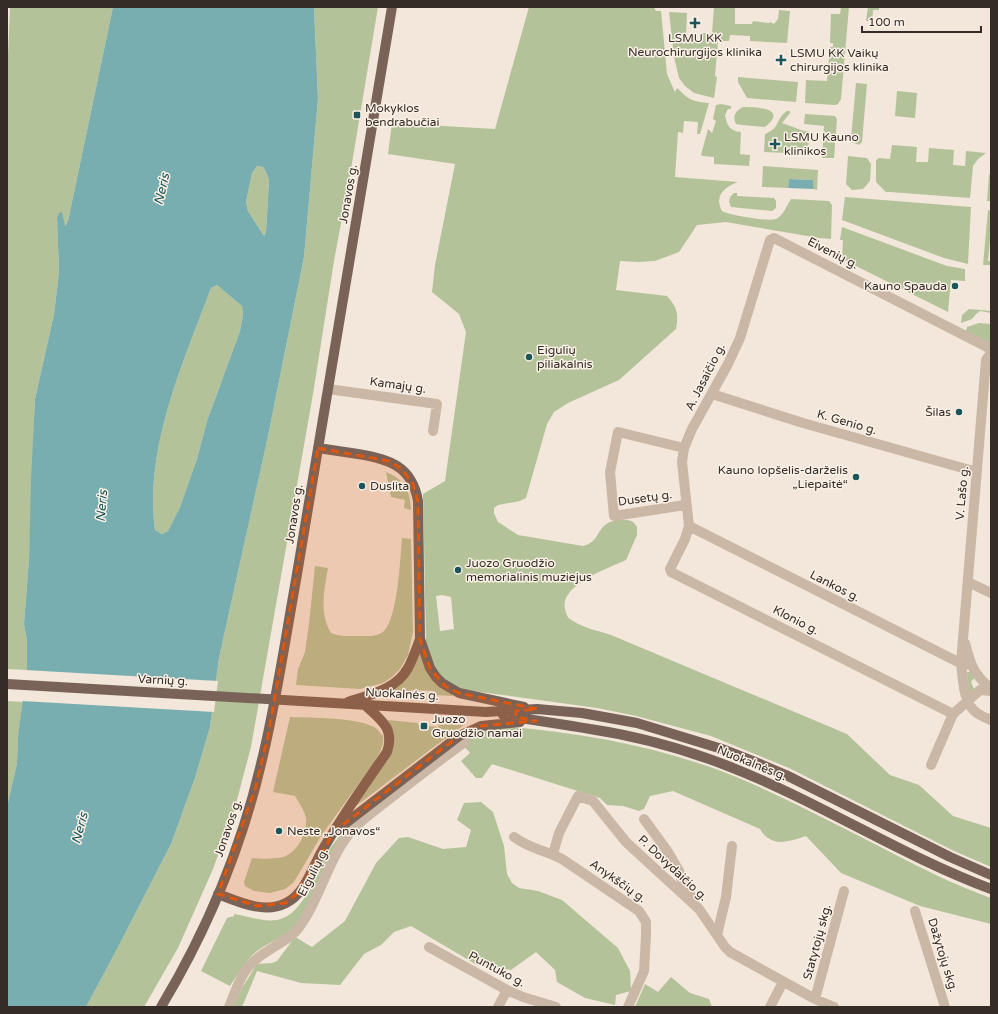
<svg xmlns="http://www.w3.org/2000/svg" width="998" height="1014" viewBox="0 0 998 1014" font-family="'Varela Round',sans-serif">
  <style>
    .green { fill: #b4c29a; fill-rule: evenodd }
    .water { fill: #79aeb0; fill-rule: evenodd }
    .pier { fill: #f2e7da }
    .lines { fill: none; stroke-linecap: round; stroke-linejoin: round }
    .minor { stroke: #cbb7a6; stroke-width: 10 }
    .major { stroke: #796358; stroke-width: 10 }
    .major-bridge { stroke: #796358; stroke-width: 10 }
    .marked { fill: #df570d; fill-opacity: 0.2; stroke: #df570d; stroke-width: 3; stroke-dasharray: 8 5; stroke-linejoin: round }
    .poi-dot { fill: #1c5559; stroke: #faf1e7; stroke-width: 1.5 }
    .labels { text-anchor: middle; stroke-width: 3; stroke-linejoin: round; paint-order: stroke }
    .poi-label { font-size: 12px; fill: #362c27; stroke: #faf1e7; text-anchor: start }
    .street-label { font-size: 12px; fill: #362c27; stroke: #faf1e7 }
    .water-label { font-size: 13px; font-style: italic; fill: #1c5559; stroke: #faf1e7 }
  </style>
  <rect width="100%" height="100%" fill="#f2e7da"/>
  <!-- green -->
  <path class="green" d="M10,7H113L68,221L64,227L57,218L59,272L54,314L35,399L29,559L24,624L27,641V670L7,669V81Z
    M314,7H378L350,175L334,261L313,394L251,747L234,811L213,869L178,948L144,1007H86L116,951L171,844L195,778L210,727L219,658L267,441L304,257L318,99Z
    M529,7H654L656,11H661L667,74L675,92L677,88C690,100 690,101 709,103L700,134H697L698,122L684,121L683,133L678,132L675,177L738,182C724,187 714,196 722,211C729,215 769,222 776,219C783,216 787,205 791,199L829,201L832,205L831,239L819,238L726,222L697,225L679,252L655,261L639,262L620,261L616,290L667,296C677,307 679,314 676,329L619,380L568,403L554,412L547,424L526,498L520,501L498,505L494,508V513L498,522L518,535L583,546C598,542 596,533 605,525C611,520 627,518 633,522C635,524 636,526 637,527V535L626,560C609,568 559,585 565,609C566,614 568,619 573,621C584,628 599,631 611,635L847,734L890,775L919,785L953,816L991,828V867L952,850L789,768L711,736L636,716L597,708L458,689L448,684L431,663L426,643L423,494L445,481L466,332L459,314L432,292L435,265L455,164L388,154L392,123L495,129ZM442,595L451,597L454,629L440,631L436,596Z
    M714,7H735V24H752L753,21L769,23L770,22L774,24L778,19L779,10L790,11L787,43L750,41V36L730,35L729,41H718L715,76L717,77L714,98L694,93L685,86L679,78L674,57L669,12L687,13L686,36L696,37V40H700L701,33H712Z
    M841,7H849L841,99L838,104L835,105L805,103L806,80L827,81L830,47H833V43H830L831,14H840Z
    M868,7H879V10H873L872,21H866Z
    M738,77L798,82L796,102L747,98L738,82Z
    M856,83L867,84L862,142L859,145L852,142L851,139Z
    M897,91L917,93L915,118L895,116Z
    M721,104L731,106V109H728L725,115C727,126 730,131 741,132L740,154L750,155L749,166L714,164V157L703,156L701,155L708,129L712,133L716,121L713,119L716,105Z
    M743,107C756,107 789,108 765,127L742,125L736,124C732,115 736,111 743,107Z
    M787,111H790V113L782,123L804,131H809L808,154L764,152L765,134C781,128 775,119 787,111Z
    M805,114L835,116L837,119L834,158H822L824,126L804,124Z
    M892,145L917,147L916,162H928L929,148L954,150L953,165L965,166L966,151L986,153L978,159L973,166L970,198L890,192H886L876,182V160L879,158L890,159Z
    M848,156L867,158L871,164L870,181L863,189L852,190L846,184Z
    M257,166L263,167L266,172L269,180L266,232L264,236L248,211L246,202L252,173Z
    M763,166L818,170L817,190L813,189V180L789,179L788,188L762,187Z
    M991,173V201H987L989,175Z
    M734,193H737V196L774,198L776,201V208L772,211L731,207C728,201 729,197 734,193Z
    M845,197L971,207L968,264L944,258L842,220Z
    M988,210L991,211V230L988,261H991V265H983Z
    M842,227L947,266L965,269V281L951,280L948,312L842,259L843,240H840Z
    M217,285L242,306L243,315L240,331L207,421L197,459L180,507L168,531L162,534L155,530C144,448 183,363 211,288Z
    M969,309L991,311V313L980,311L976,314L972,319L961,323L962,315Z
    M979,323L991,324V344L966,331L967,327Z
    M386,472C405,480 410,490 411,510L404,508L405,500L391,497Z
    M402,538L411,539L413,632L408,655L400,669L392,677L383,683L360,689L296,685L298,669L305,652L309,624L315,566L328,568C324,590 319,613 331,633C340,637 348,636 358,636C366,636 378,637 384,631C398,616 400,560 402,538Z
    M420,649L452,694V696L435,695V691L411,690V693L390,692V691Z
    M967,672H971L975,677L971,682L974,689L969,693Z
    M7,701L24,702L18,736L17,763L7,807Z
    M290,717C313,718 351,717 372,726C378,728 379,733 383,736C384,746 380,752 375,761L321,836L297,877L293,883L285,889L270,893L254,891L245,886L244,882L252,858C262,859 273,859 283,857C298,852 307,833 306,819C305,811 299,803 295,796L273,792Z
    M388,720L418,723V725L438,727L439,724L464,725L431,749L352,809L393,743L394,734Z
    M511,727C595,734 680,751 757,786C803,807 847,830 892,853C925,870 957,886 991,898V924L920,906L841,873L806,836C788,842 771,848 760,829L673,791L650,796L644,809L639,811L623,806L607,805L600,798L492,764L482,778H476L461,761L470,753L463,745L469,734L483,729Z
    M481,802L493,812L504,846L507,874L512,883L519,888L538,891L562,900L618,948L630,971L631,991L616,995L615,1005L585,998L557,982L555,970L536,952L511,970L477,965L411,926L394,932L381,945L364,954L340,985L301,983L257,971L242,1007H234L242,988L257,964L272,963L277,961L295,937L312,947L345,921L376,863L399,838L408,837L443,849L466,847L471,830L457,820L464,803Z
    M355,820H359L297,925C284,938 271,941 257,951C246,960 238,974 230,986L201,971L227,918L234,916V914C249,916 261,922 277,920C306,915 316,868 331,847C338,837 347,828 355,820Z
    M671,977L690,993L709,999L712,1007H635L645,984L658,992Z"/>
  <!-- water -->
  <path class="water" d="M113,7H314L318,99L304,257L267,441L219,658L210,727L195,778L171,844L116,951L86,1007H7V807L17,763L18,736L27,670V641L24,624L29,559L31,480L35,399L54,314L59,272L57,218L59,213L62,212L65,226L68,221ZM257,166L263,167L266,172L269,180L266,232L264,236L248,211L246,202L252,173ZM217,285L242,306L243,315L240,331L207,421L197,459L180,507L168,531L162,534L155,530C144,448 183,363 211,288Z
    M789,179L813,180V189L788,188Z"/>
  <!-- pier -->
  <path class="pier" d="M25,670L218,681L214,712L22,701Z"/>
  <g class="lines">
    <!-- minor -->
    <path class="minor" d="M991,353L986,360L961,663C963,679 963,704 977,713C981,716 986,718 991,720
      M328,389L437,404L433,431
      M712,394L803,423L977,472
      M684,448L618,432L610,472L614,516L685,505
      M689,526L964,665L971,664
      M968,582L991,593
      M965,643C971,666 973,673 991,689
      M953,714L671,572L670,569L685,539L689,526L682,462L684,448L692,429L728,364L740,338L770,240L774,238L991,349
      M931,765L953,714L980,690L991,691
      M644,819L668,852L679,871L682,881L693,899
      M514,837C530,849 545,850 562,859L639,911L646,922V936L644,971L628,1007
      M553,854L559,833L578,796L593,801L626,842L699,909L725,947L730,952L815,999L834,1007
      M915,911L945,1007
      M717,935L726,897L732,846
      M429,947L507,990L523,997L556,1007
      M815,999L844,891
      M229,1007C235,993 240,975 251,964C264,950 284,944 297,930C319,902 327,862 349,834C358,822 371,814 383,804C410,783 437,762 465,742
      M498,1007L507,990
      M770,1007L783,982"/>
    <!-- major -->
    <path class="major" d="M318,448C331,450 345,452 358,454C389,459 412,466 418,501L420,639L430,668L436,677L442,683L459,693L524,707
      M317,702L486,712L537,709L582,713L637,723L722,749L755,762L786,775L950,857L991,875
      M348,702C369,695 396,690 408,668C413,659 416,649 420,639
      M503,715C532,720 561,724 590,729C637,736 684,749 728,766C818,801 900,855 991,889
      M338,829L459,736L481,726L520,722
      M218,894C239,902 264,914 286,903C305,894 312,868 322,851C328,840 336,828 343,817C357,795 372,774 387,752C395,728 381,720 365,705
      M161,1007C206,932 241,849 261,764C276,704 285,641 296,580L392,7"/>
    <!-- major-bridge -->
    <path class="major-bridge" d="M7,684L317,702"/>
  </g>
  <!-- marked area -->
  <path class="marked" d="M318,448L389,461L402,469L413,484L418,501L420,639L430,668L445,686L459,693L537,709L516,711V717L536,721L481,726L459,736L335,831L298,893L286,903L257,906L218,894L255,789L268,736Z"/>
  <!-- markers -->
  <g class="poi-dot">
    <path d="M693 17h4v4h4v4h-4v4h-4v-4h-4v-4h4z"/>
    <path d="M779 54h4v4h4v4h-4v4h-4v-4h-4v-4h4z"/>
    <rect x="353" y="111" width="8" height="8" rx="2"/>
    <path d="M773 138h4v4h4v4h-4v4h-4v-4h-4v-4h4z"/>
    <circle cx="955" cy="286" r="4"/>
    <circle cx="529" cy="357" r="4"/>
    <circle cx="959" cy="412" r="4"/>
    <circle cx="856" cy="477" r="4"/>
    <circle cx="362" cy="486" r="4"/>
    <circle cx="458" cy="570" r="4"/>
    <rect x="420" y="722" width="8" height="8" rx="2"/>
    <circle cx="279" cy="831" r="4"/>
  </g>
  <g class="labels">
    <!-- poi labels -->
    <g class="poi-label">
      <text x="695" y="42" text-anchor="middle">LSMU KK<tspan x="695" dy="14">Neurochirurgijos klinika</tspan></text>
      <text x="790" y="57">LSMU KK Vaikų<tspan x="790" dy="14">chirurgijos klinika</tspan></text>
      <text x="365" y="112">Mokyklos<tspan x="365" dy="14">bendrabučiai</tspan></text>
      <text x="784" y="141">LSMU Kauno<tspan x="784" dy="14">klinikos</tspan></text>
      <text x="947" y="290" text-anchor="end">Kauno Spauda</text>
      <text x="537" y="354">Eigulių<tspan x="537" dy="14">piliakalnis</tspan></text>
      <text x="951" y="416" text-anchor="end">Šilas</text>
      <text x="848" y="474" text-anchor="end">Kauno lopšelis-darželis<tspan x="848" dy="14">„Liepaitė“</tspan></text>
      <text x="370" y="490">Duslita</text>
      <text x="466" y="567">Juozo Gruodžio<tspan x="466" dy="14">memorialinis muziejus</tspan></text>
      <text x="432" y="723">Juozo<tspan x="432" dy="14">Gruodžio namai</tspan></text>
      <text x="287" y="835">Neste „Jonavos“</text>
    </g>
    <!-- street labels -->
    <g class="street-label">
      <text transform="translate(348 194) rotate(-80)" y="4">Jonavos g.</text>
      <text transform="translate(833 253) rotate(27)" y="4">Eivenių g.</text>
      <text transform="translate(705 377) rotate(-63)" y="4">A. Jasaičio g.</text>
      <text transform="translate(398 385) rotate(8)" y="4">Kamajų g.</text>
      <text transform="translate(847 422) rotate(16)" y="4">K. Genio g.</text>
      <text transform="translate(962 493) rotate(-85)" y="4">V. Lašo g.</text>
      <text transform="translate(645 498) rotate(-8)" y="4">Dusetų g.</text>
      <text transform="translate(294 514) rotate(-81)" y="4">Jonavos g.</text>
      <text transform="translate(835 586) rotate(27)" y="4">Lankos g.</text>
      <text transform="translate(796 620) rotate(27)" y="4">Klonio g.</text>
      <text transform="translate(163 680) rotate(3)" y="4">Varnių g.</text>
      <text transform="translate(402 694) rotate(3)" y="4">Nuokalnės g.</text>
      <text transform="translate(752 763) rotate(22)" y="4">Nuokalnės g.</text>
      <text transform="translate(228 828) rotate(-71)" y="4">Jonavos g.</text>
      <text transform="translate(673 868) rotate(43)" y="4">P. Dovydaičio g.</text>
      <text transform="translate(313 872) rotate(-63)" y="4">Eigulių g.</text>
      <text transform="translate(618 881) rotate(35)" y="4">Anykščių g.</text>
      <text transform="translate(817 942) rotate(-75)" y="4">Statytojų skg.</text>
      <text transform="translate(943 955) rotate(73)" y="4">Dažytojų skg.</text>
      <text transform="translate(497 969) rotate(28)" y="4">Puntuko g.</text>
    </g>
    <!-- water labels -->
    <g class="water-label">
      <text transform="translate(161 189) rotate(-77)" y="5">Neris</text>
      <text transform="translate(101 506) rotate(-86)" y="5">Neris</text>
      <text transform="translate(79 828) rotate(-75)" y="5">Neris</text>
    </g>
  </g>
  <!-- border -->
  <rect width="998" height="1014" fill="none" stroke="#362c27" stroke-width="16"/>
  <!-- scale -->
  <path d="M862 26v6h119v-6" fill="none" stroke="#362c27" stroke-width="2"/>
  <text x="868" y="26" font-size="12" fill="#362c27" stroke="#faf1e7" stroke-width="3" paint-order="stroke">100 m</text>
</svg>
